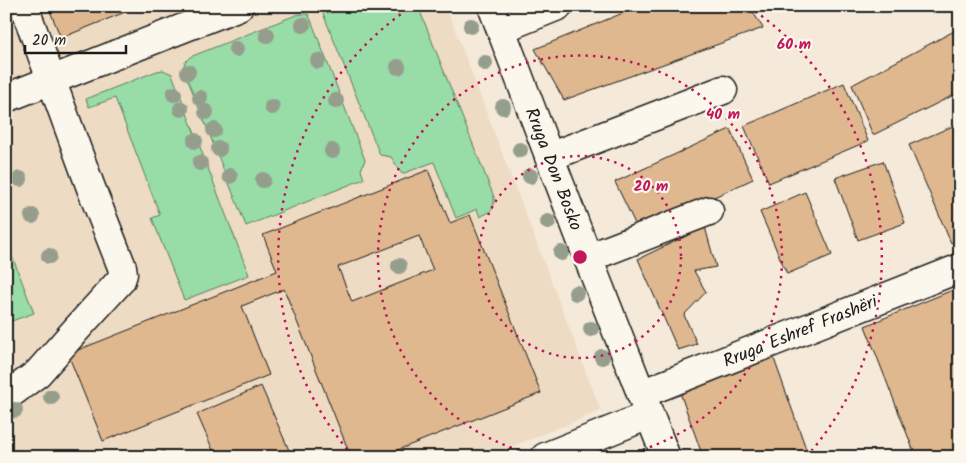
<svg xmlns="http://www.w3.org/2000/svg" width="966" height="463" viewBox="0 0 966 463" font-family="Kalam,sans-serif">
  <style>
    .built { fill: #eedbc3 }
    .green { fill: #98dca8; stroke: #5a7c62 }
    .building { fill: #dfb88f; stroke: #1c1c1c; fill-rule: evenodd }
    .lines { fill: none; stroke-linecap: round; stroke-linejoin: round }
    .minor-casing { stroke: #1c1c1c; stroke-width: 31 }
    .major-casing { stroke: #1c1c1c; stroke-width: 31 }
    .minor { stroke: #fbf7ec; stroke-width: 28 }
    .major { stroke: #fbf7ec; stroke-width: 28 }
    .tree { fill: #959e8c }
    .ring { fill: none; stroke: #c2185b; stroke-width: 2.5; stroke-dasharray: 2.5 5 }
    .labels { text-anchor: middle; stroke-width: 4.5; stroke-linejoin: round; paint-order: stroke }
    .street-label { font-size: 18px; fill: #1c1c1c; stroke: #fbf7ec }
    .centre { fill: #c2185b; stroke: #fbf7ec; stroke-width: 2.5 }
    .ring-label { font-size: 15px; text-anchor: middle; font-weight: bold; fill: #c2185b; stroke: #fbf7ec; stroke-width: 4.5; stroke-linejoin: round; paint-order: stroke }
  </style>
  <rect width="100%" height="100%" fill="#f5ead9"/>
  <filter id="ink" filterUnits="userSpaceOnUse"><feTurbulence type="fractalNoise" baseFrequency=".02" numOctaves="2"/><feDisplacementMap in="SourceGraphic" scale="10" xChannelSelector="R" yChannelSelector="G"/><feConvolveMatrix kernelMatrix="1 2 1 2 8 2 1 2 1" color-interpolation-filters="sRGB"/></filter>
  <g filter="url(#ink)">
    <!-- built -->
    <path class="built" d="M6,6H446L601,411L486,457H6Z"/>
    <!-- green -->
    <path class="green" d="M320,6H418L494,197C495,211 491,211 480,217L477,209L456,218L434,162L402,174L391,157L380,155Z
      M302,14H308L311,20L365,160L361,170L364,179L246,226L183,68L185,62L190,57L296,15Z
      M163,70L172,74L249,275L184,300L152,218L160,215L115,98L89,107L86,99L157,71Z
      M6,240L34,313L6,323Z"/>
    <!-- building -->
    <path class="building" d="M48,6H140L61,38Z
      M640,6H749L763,28L564,100L535,49Z
      M960,28V92L873,135L852,85Z
      M6,51L11,65L6,67Z
      M844,83L868,141L769,183L744,126Z
      M960,123V239L951,243L909,145Z
      M730,129L753,179L639,232L615,182Z
      M883,161L905,223L858,240L835,178Z
      M428,170L450,223L470,215L541,393L380,457H351L284,289L242,306L269,375L103,441L68,354L277,271L263,235ZM419,236L433,270L352,302L338,267Z
      M805,192L832,255L787,274L760,212Z
      M705,227L716,267L694,271L706,292L684,315L697,344L678,350L638,259Z
      M960,287V457H916L865,326Z
      M773,356L809,457H703L679,390Z
      M261,386L292,457H216L197,414Z
      M164,451L166,457H149Z"/>
    <g class="lines">
      <defs>
        <path id="minor" d="M501,29L558,6
          M6,98L239,6
          M549,157L723,90
          M588,258L709,211
          M641,394L960,268
          M6,397L38,373L74,332L121,280L123,274L122,267L91,188L24,6
          M545,457L649,415"/>
        <path id="major" d="M492,6L588,258L666,457"/>
      </defs>
      <!-- minor casing -->
      <use href="#minor" class="minor-casing"/>
      <!-- major casing -->
      <use href="#major" class="major-casing"/>
      <!-- minor -->
      <use href="#minor" class="minor"/>
      <!-- major -->
      <use href="#major" class="major"/>
    </g>
    <!-- trees -->
    <g class="tree">
      <circle cx="303" cy="25" r="8"/>
      <circle cx="471" cy="26" r="8"/>
      <circle cx="267" cy="35" r="8"/>
      <circle cx="236" cy="49" r="8"/>
      <circle cx="318" cy="61" r="8"/>
      <circle cx="485" cy="63" r="8"/>
      <circle cx="398" cy="67" r="8"/>
      <circle cx="188" cy="72" r="8"/>
      <circle cx="174" cy="94" r="8"/>
      <circle cx="200" cy="98" r="8"/>
      <circle cx="336" cy="101" r="8"/>
      <circle cx="272" cy="107" r="8"/>
      <circle cx="503" cy="107" r="8"/>
      <circle cx="181" cy="109" r="8"/>
      <circle cx="206" cy="112" r="8"/>
      <circle cx="214" cy="130" r="8"/>
      <circle cx="195" cy="141" r="8"/>
      <circle cx="219" cy="149" r="8"/>
      <circle cx="520" cy="150" r="8"/>
      <circle cx="332" cy="151" r="8"/>
      <circle cx="200" cy="163" r="8"/>
      <circle cx="230" cy="176" r="8"/>
      <circle cx="530" cy="176" r="8"/>
      <circle cx="20" cy="179" r="8"/>
      <circle cx="263" cy="180" r="8"/>
      <circle cx="32" cy="216" r="8"/>
      <circle cx="548" cy="222" r="8"/>
      <circle cx="561" cy="253" r="8"/>
      <circle cx="49" cy="256" r="8"/>
      <circle cx="399" cy="266" r="8"/>
      <circle cx="576" cy="293" r="8"/>
      <circle cx="591" cy="329" r="8"/>
      <circle cx="602" cy="357" r="8"/>
      <circle cx="51" cy="397" r="8"/>
      <circle cx="15" cy="410" r="8"/>
    </g>
  </g>
  <!-- distance rings -->
  <g class="ring">
    <circle cx="580" cy="257" r="101"/>
    <path d="M548 457A202 202 0 1 1 612 457"/>
    <path d="M352 455A302 302 0 0 1 411 7M749 7A302 302 0 0 1 808 455"/>
  </g>
  <g class="labels">
    <!-- street labels -->
    <g class="street-label">
      <text transform="translate(554 169) rotate(69)" y="6">Rruga Don Bosko</text>
      <text transform="translate(800 331) rotate(-22)" y="6">Rruga Eshref Frashëri</text>
    </g>
  </g>
  <circle cx="580" cy="257" r="8" class="centre"/>
  <g class="ring-label">
    <text x="794" y="49">60 m</text>
    <text x="723" y="119">40 m</text>
    <text x="651" y="191">20 m</text>
  </g>
  <!-- margin -->
  <rect width="966" height="463" fill="none" stroke="#fbf7ec" stroke-width="25"/>
  <rect x="12" y="12" width="941" height="438" fill="none" stroke="#1c1c1c" stroke-width="2" filter="url(#ink)"/>
  <!-- scale -->
  <path d="M25 45v8h101v-8" fill="none" stroke="#1c1c1c" stroke-width="2.5"/>
  <text x="32" y="45" font-size="15" fill="#1c1c1c" stroke="#fbf7ec" stroke-width="4" paint-order="stroke">20 m</text>
</svg>
